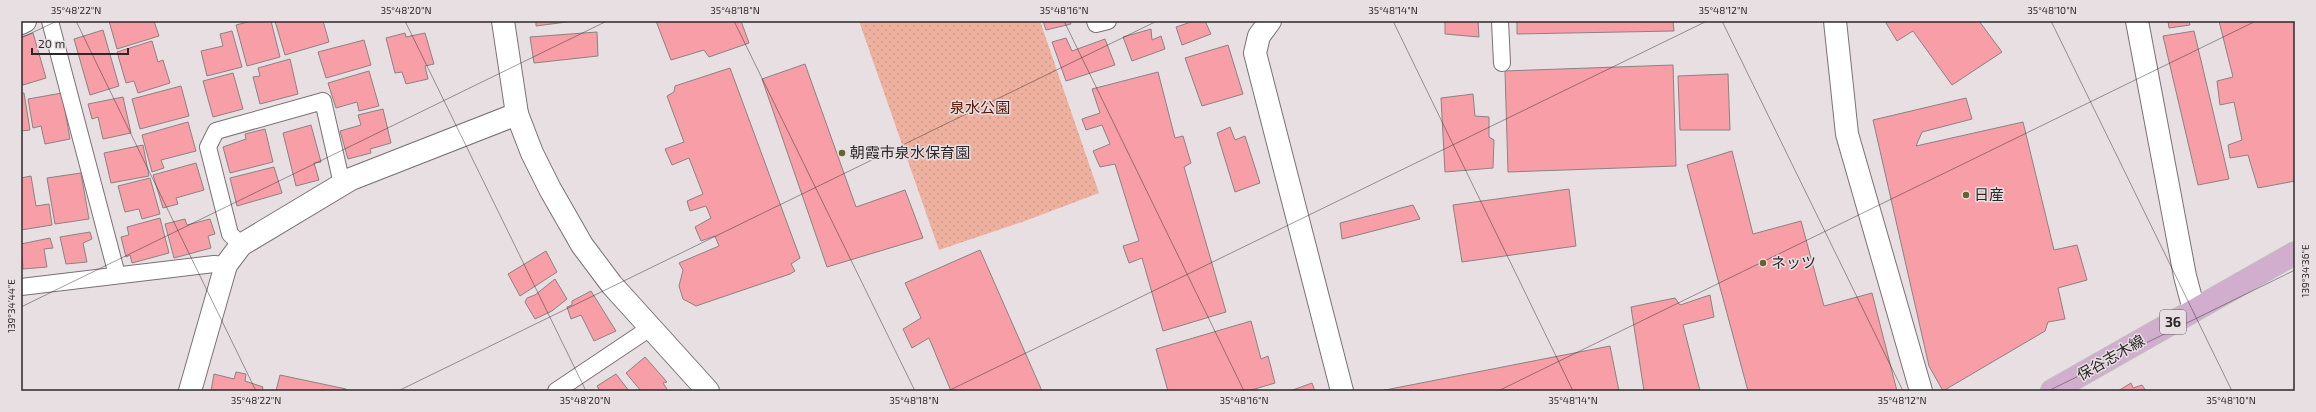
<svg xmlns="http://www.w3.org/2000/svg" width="2316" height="412" viewBox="0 0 2316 412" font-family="'Exo 2','Noto Sans JP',sans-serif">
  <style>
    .park { fill: url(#park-dots) }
    .building { fill: #f89ea6; stroke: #8b8283 }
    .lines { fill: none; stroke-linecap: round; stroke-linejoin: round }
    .service-casing { stroke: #797174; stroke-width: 18 }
    .minor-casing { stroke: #797174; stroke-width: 24 }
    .tertiary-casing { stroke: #797174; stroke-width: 24 }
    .primary-casing { stroke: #c0bebf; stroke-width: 24 }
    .service { stroke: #fff; stroke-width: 16 }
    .minor { stroke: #fff; stroke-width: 22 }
    .tertiary { stroke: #fff; stroke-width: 22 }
    .primary { stroke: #d1adce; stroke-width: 22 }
    .ticks { fill: none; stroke: #2c282a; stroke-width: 1; stroke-opacity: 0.45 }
    .poi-dot { fill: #68632f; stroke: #e7dfe2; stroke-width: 1.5 }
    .labels { text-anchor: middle; stroke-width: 3; stroke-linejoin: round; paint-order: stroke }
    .shield { fill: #e7dfe2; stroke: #645f61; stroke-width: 1 }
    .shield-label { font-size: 14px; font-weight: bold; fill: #2c282a }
    .park-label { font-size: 15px; fill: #5d1400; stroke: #e7dfe2 }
    .poi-label { font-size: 15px; fill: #2c282a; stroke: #e7dfe2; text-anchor: start }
    .street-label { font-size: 15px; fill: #2c282a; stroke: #e7dfe2 }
    .neatline { fill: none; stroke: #2c282a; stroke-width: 1.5 }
    .ticks-label { font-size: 10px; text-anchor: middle; fill: #2c282a }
  </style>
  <defs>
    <pattern id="park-dots" width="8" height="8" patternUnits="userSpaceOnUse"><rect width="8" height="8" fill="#eeb09f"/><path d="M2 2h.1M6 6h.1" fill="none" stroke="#cc9789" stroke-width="1.8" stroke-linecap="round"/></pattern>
  </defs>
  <rect width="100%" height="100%" fill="#e7dfe2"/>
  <!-- park -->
  <path class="park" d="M859,21H1040L1099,193L1025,221L939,250Z"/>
  <!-- building -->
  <path class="building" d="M109,21H154L159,36L117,49Z
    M252,21H271L280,57L247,66L236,25Z
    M275,21H323L329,42L285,55Z
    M536,21H574L536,26Z
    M656,21H741L749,43L709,57L704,50L671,60Z
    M1043,21H1070L1071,24L1046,30Z
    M1194,21H1205L1211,34L1182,45L1176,27Z
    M1445,21H1478L1479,37L1445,34Z
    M1517,21H1673L1674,31L1517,34Z
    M1888,21H1979L2002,52L1952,85L1913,31L1897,41L1886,23Z
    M2168,21H2189L2190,25L2169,28Z
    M2219,21H2295V181L2258,188L2248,155L2230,158L2228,145L2242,140L2234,102L2220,105L2217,81L2233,77Z
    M1151,29L1152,40L1161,36L1165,49L1132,61L1123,37Z
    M103,30L119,86L90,95L74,39Z
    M232,31L242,67L207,76L201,51L223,46L220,34Z
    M2194,31L2229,179L2198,185L2163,36Z
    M597,32L598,56L534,63L530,37Z
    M33,33L46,78L23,85L21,78V37Z
    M405,33L406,37L425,33L434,64L425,66L428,79L406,84L402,72L395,73L386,38Z
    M1066,38L1072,51L1105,39L1115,65L1066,81L1052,42Z
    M364,40L371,65L326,78L318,52Z
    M152,41L158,62L163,60L170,83L138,93L134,81L126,83L117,52Z
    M1228,45L1243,94L1202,106L1185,58Z
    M290,59L298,94L260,104L253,77L260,76L258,68Z
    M805,64L856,207L905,190L923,238L827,267L762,79Z
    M1673,65L1676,166L1508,172L1505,71Z
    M730,68L800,258L791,264L795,271L790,274L696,306L683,299L679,286L683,270L679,263L719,246L715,236L701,241L695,227L711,218L706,206L690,211L687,201L703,194L689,158L672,165L665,149L684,142L667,96L674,92L675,86Z
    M369,71L379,106L359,111L357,102L336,108L328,83Z
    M1158,72L1175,138L1183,136L1191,163L1184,167L1226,312L1163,331L1142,258L1129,263L1123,246L1139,241L1115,164L1100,167L1093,151L1110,144L1102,125L1086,130L1082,119L1100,113L1092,89Z
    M233,73L243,109L213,117L203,81Z
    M1728,74L1730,130H1680L1678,76Z
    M181,86L189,116L140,129L132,99Z
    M21,93H24L30,130L21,131Z
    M62,93L70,139L45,144L41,126L33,128L28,99Z
    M1473,94L1475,116L1489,117V137L1494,140L1493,168L1445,172L1441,98Z
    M123,97L131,133L103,139L98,117L92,119L88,104Z
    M1966,98L1972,119L1922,132L1916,146L2023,122L2054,250L2077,245L2087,280L2058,288L2065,319L2048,322L2045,331L1943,391L1929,366L1873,120Z
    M383,109L391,143L370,149L371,153L348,159L340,131L361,125L358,115Z
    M188,122L196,151L161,160L164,168L152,172L142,135Z
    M311,125L321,162L314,163L319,180L296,186L283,133Z
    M1230,127L1235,140L1245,136L1260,183L1235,192L1217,133Z
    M265,129L273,162L230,173L223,147L246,139L245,134Z
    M143,145L149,176L111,183L104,153Z
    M1732,151L1753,234L1801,221L1824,306L1872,293L1897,391H1748L1687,165Z
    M196,163L204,190L176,198L178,204L163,208L153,175Z
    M274,167L282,193L237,206L230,178Z
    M81,173L89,219L55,224L47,178Z
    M31,176L36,206L49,204L52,225L21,230V178Z
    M150,178L160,214L142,219L139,209L125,212L118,186Z
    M1569,189L1576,246L1462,262L1453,205Z
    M1413,205L1420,219L1342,239L1340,223Z
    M160,218L169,253L132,263L130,255L126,257L121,237L129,235L127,227Z
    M185,219L187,225L210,219L215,234L208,236L211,248L174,258L165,224Z
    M90,232L92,239L83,243L87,262L66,264L60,237Z
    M50,238L53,248L44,249L47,267L23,269L21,244Z
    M980,250L1042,391H951L929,338L912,348L903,329L921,318L905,283Z
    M546,251L557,272L520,296L508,274Z
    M555,279L567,299L552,311L535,319L525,302L527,298L535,295Z
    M591,291L616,331L594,341L581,315L571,319L567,307L572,305V301Z
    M1710,295L1714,317L1683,325L1700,391H1644L1631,307L1675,298L1680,305Z
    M1251,321L1261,359L1268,356L1275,383L1248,391H1168L1156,349Z
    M1610,346L1619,391H1380Z
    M645,357L667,382L663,383L667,389L665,391H641L626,373Z
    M236,372L246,374L245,381L263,387L262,391H211L214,374L234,379Z
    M616,374L629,391H600L597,386Z
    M280,375L346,389L345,391H276Z
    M1312,383L1315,391H1290Z
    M2131,383L2133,388L2142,385L2146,391H2118Z"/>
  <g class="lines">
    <defs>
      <path id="service" d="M50,21L117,275
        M1095,21L1096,24L1108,21
        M1500,21L1502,63
        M241,245L230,234L208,147L216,131L323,101L342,184
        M21,287L214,264L226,265
        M556,391L650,328"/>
      <path id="minor" d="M1270,21L1259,36L1255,53L1342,391
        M1835,21L1847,134L1921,391
        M2137,21L2185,276L2194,310
        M21,23L25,21
        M190,391L226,265L241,245L351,179L517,114"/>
      <path id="tertiary" d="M503,21L517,114L532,153L550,189L582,245L612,285L708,391"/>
      <path id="primary" d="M2052,391L2295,253"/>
    </defs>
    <!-- service casing -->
    <use href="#service" class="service-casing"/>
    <!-- minor casing -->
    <use href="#minor" class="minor-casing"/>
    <!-- tertiary casing -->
    <use href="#tertiary" class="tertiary-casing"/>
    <!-- primary casing -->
    <use href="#primary" class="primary-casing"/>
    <!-- service -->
    <use href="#service" class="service"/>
    <!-- minor -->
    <use href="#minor" class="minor"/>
    <!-- tertiary -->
    <use href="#tertiary" class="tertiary"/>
    <!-- primary -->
    <use href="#primary" class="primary"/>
  </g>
  <!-- ticks -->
  <path class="ticks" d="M76,21L256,391M405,21L586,391M734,21L915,391M1064,21L1244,391M1393,21L1573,391M1722,21L1903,391M2051,21L2232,391M21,38L57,21M21,307L607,21M398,391L1157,21M948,391L1707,21M1498,391L2256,21M2048,391L2295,270"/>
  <!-- markers -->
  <g class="poi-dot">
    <circle cx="842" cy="153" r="4"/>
    <circle cx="1966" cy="195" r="4"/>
    <circle cx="1763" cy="263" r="4"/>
  </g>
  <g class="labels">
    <!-- shield labels -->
    <rect class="shield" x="2160" y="310" width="26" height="24" rx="3"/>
    <g class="shield-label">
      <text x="2173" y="327">36</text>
    </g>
    <!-- park labels -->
    <g class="park-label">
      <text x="980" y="113">泉水公園</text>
    </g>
    <!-- poi labels -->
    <g class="poi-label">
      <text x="850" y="158">朝霞市泉水保育園</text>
      <text x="1974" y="200">日産</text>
      <text x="1771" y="268">ネッツ</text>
    </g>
    <!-- street labels -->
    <g class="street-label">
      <text transform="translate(2111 358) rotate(-30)" y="5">保谷志木線</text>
    </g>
  </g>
  <!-- border -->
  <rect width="2316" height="412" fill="none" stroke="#e7dfe2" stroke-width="44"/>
  <!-- scale -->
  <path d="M32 48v6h96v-6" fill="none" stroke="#2c282a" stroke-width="2"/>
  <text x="38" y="48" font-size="12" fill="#2c282a" stroke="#e7dfe2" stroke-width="3" paint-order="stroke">20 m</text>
  <rect x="22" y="22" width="2272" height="368" class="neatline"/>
  <g class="ticks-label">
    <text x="76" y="14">35°48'22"N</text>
    <text x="406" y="14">35°48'20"N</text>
    <text x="735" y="14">35°48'18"N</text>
    <text x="1064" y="14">35°48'16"N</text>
    <text x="1393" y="14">35°48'14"N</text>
    <text x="1723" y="14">35°48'12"N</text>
    <text x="2052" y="14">35°48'10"N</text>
    <text transform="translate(2305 271) rotate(-90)" y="4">139°34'36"E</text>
    <text transform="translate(11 306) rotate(-90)" y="4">139°34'44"E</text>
    <text x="256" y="404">35°48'22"N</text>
    <text x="585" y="404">35°48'20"N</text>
    <text x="914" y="404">35°48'18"N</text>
    <text x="1244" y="404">35°48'16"N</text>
    <text x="1573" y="404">35°48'14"N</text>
    <text x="1902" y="404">35°48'12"N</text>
    <text x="2231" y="404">35°48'10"N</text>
  </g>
</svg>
